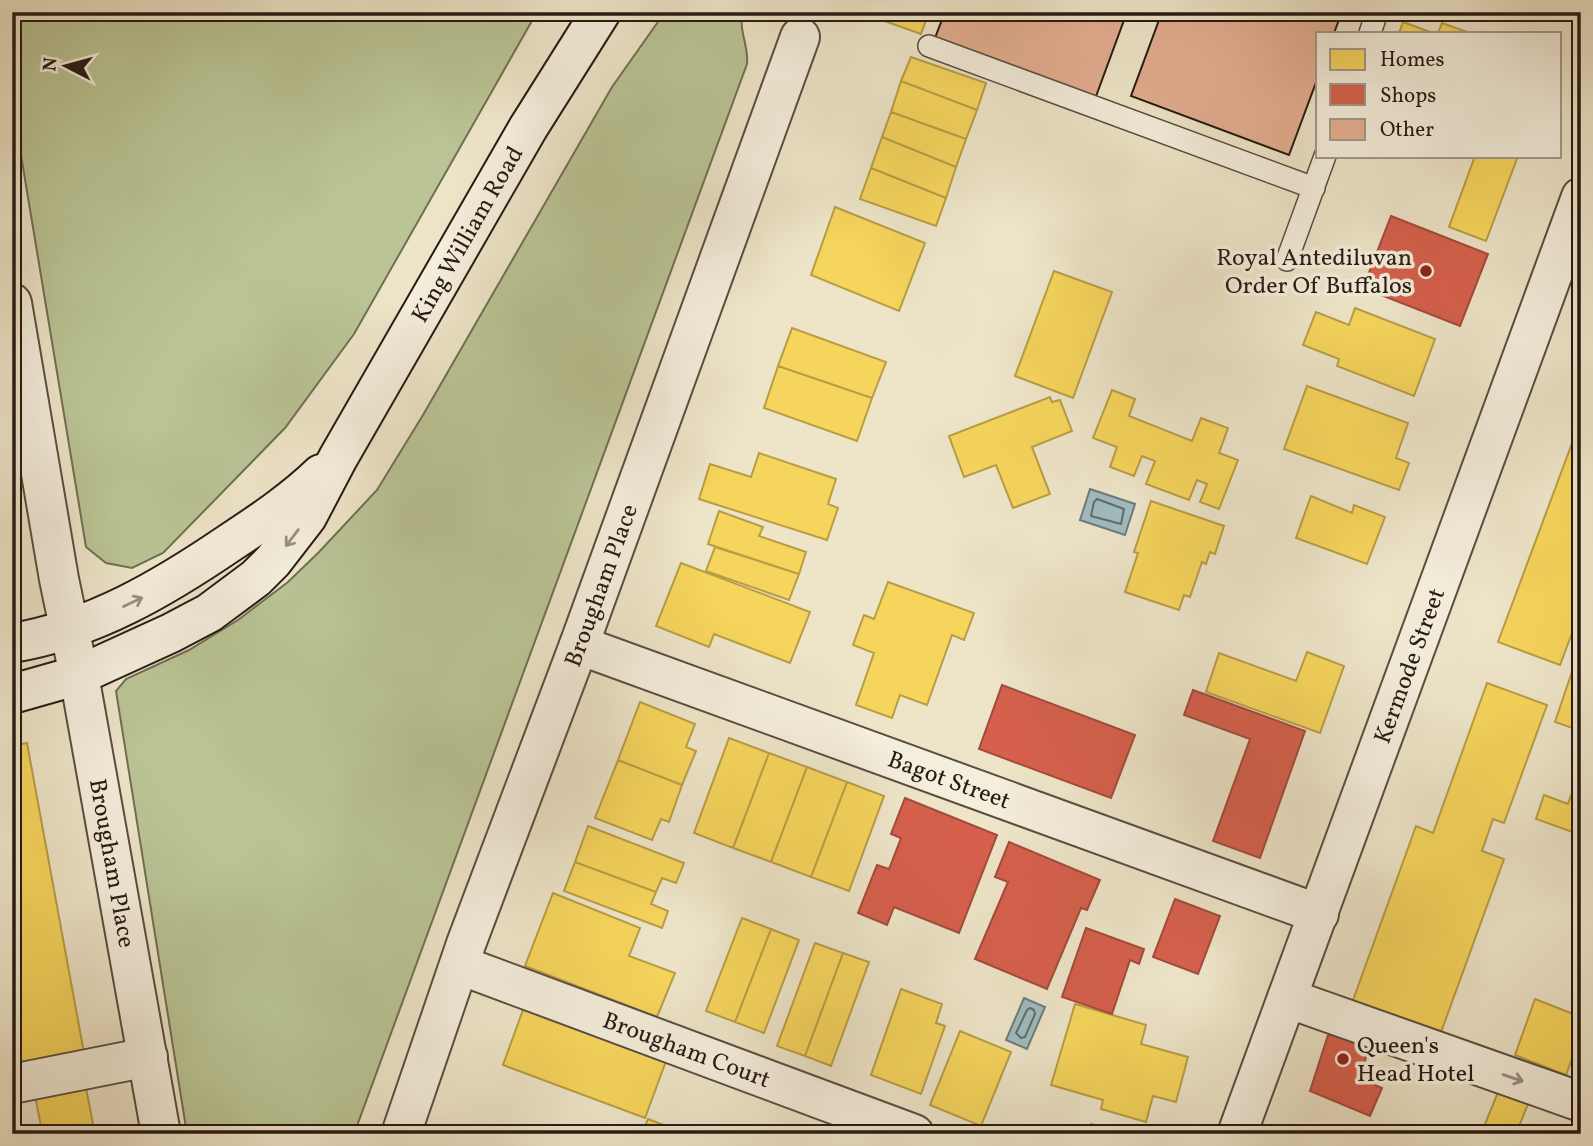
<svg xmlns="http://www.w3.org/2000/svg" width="1593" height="1146" viewBox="0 0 1593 1146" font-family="Vollkorn,serif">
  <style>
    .green { fill: #bac495; stroke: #706f54; stroke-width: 2 }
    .water { fill: #9fbcc1; stroke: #6f7b7c; stroke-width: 2 }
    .homes { fill: #f6d55c; stroke: #b89d46; stroke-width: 2 }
    .shops { fill: #d6604d; stroke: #a24b3c; stroke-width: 2 }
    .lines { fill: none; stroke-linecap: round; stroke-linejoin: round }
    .shore { stroke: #636b6a; stroke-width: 2 }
    .building { fill: #e3ae91; stroke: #271a14; stroke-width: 2 }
    .service-casing { stroke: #594d41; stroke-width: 24 }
    .minor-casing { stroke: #594d41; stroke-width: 42 }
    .tertiary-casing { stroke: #594d41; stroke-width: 42 }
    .secondary-casing { stroke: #271a14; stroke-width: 42 }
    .service { stroke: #f4eedc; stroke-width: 21 }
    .minor { stroke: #f4eedc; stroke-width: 38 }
    .tertiary { stroke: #f4eedc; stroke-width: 38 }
    .secondary { stroke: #f4eedc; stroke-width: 38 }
    .oneway { stroke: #988f82 }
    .poi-dot { fill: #8f2418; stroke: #f4eedc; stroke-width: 2.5 }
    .labels { text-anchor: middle; stroke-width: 7; stroke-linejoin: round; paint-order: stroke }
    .street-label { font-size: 24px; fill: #271a14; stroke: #f4eedc }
    .poi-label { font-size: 24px; fill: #271a14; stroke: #f4eedc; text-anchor: end }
  </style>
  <rect width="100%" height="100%" fill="#eee5c9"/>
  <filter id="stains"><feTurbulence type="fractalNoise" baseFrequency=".00286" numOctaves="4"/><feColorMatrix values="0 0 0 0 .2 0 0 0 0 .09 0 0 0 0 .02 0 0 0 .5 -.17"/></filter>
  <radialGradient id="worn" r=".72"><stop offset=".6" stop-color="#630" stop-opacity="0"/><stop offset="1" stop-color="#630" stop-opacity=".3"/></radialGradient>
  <!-- green -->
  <path class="green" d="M12,12H537L354,334L285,428L163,553L132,568L106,563L86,547L12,101Z
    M665,12H743C738,30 749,46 747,64L354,1134H187L116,691L126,679L189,650L238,620L288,582L319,552L377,490L423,415L612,87Z"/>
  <!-- water -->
  <path class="water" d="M1090,489L1135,504L1125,535L1080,520Z
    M1024,998L1045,1007L1027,1049L1006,1040Z"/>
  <!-- homes -->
  <path class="homes" d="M875,12H929L921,34L873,17Z
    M1403,22L1433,33H1399Z
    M1442,23L1470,33H1438Z
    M911,57L986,83L977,110L901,81Z
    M901,81L977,110L966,139L891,112Z
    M891,112L966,139L956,167L882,137Z
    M882,137L956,167L946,198L871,168Z
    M1475,156H1518L1486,241L1449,227Z
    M871,168L946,198L936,226L860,199Z
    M835,207L925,243L899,311L811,275Z
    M1054,271L1112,292L1073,398L1015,376Z
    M1355,308L1435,339L1414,396L1337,366L1339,359L1303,345L1316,312L1349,325Z
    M792,328L886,362L872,398L778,366Z
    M778,366L872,398L857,441L764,408Z
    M1307,386L1408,423L1396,458L1409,463L1399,490L1284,449Z
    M1112,390L1135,399L1129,416L1192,441L1201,418L1228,428L1219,453L1238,460L1219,509L1200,502L1207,484L1197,480L1189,500L1146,484L1155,461L1142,456L1134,476L1110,467L1117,447L1093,438Z
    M1050,397L1052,402L1060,400L1072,431L1032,447L1050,494L1013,508L996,465L964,477L949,436Z
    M1581,419V609L1560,665L1498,642Z
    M759,453L836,479L828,504L838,508L827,540L699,499L710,464L751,477Z
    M1311,496L1352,513L1354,505L1385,517L1367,564L1296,538Z
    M1151,501L1224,526L1215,554L1210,552L1206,564L1202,562L1190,597L1184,595L1179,610L1125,592L1138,553L1134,552Z
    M719,511L763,527L759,536L806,552L799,574L708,544Z
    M715,547L799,574L789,600L706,571Z
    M681,563L810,612L790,663L714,634L709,647L656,626Z
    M888,582L974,613L964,640L952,635L927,705L900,695L892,718L856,705L874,653L853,645L864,615L874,619Z
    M1307,652L1344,666L1320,733L1206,692L1219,653L1296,681Z
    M1575,663L1581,665V731L1555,722Z
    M1487,683L1547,705L1504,823L1493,819L1482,851L1504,859L1440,1035L1352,1003L1416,826L1433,833Z
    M640,702L695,724L686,747L696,751L682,785L618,760Z
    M729,738L769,753L733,848L694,833Z
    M27,743L84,1053L12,1067V746Z
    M769,753L807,767L771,862L733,848Z
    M618,760L682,785L669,822L661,819L652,840L595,818Z
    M807,767L847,782L811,877L771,862Z
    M847,782L884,796L849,891L811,877Z
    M1544,795L1568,804L1571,795L1581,799V835L1536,819Z
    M588,826L684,863L676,883L662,878L656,892L575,862Z
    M575,862L656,892L651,904L668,911L662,928L564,891Z
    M553,893L640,928L629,956L675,973L657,1017L525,966Z
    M742,918L771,929L735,1022L706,1011Z
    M771,929L799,940L764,1033L735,1022Z
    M815,943L843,953L805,1056L777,1046Z
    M843,953L869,962L831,1066L805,1056Z
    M901,989L942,1004L936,1023L945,1026L921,1094L871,1075Z
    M1535,999L1581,1017V1035L1566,1075L1515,1055Z
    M1075,1004L1146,1025L1141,1044L1188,1057L1176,1102L1153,1096L1146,1122L1101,1109L1103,1100L1051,1085Z
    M524,1007L666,1061L645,1118L503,1065Z
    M960,1031L1011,1052L981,1126L930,1105Z
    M86,1088L95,1134H12L41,1126L35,1096Z
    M1498,1092L1528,1104L1516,1134H1481Z
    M648,1119L687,1134H642Z
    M1091,1124L1120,1134H1088Z"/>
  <!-- shops -->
  <path class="shops" d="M1391,216L1488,254L1460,326L1363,288Z
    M1002,685L1135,735L1111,798L979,749Z
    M1193,690L1305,731L1260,858L1213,841L1250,739L1184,715Z
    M905,798L997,835L959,933L894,907L887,925L858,913L877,865L889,869L901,838L891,834Z
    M1009,842L1100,880L1087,910L1081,908L1047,989L975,959L1008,882L995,877Z
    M1175,899L1220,916L1198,974L1153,957Z
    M1086,928L1144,949L1139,964L1130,960L1112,1014L1062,997Z
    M1345,1031L1371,1039L1360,1079L1382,1088L1370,1116L1310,1091L1328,1035Z"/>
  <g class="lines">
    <!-- shore -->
    <path class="shore" d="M1097,499L1124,509L1121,524L1091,516L1094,502Z
      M1030,1008L1034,1010L1035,1014L1025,1037L1021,1038L1016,1033L1027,1010Z"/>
  </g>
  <!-- building -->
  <path class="building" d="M945,12H1127L1095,99L935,38Z
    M1162,12H1342L1334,33H1318V77L1289,155L1131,96Z"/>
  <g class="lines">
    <defs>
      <path id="service" d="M1370,33L1377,12
        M929,46L1314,188
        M1287,260L1325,156"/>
      <g id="minor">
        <path d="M12,303L59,579L69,627"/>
        <path id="s1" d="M579,645L1319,914"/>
        <path id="s2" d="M79,675L161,1134"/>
        <path id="s3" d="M460,965L914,1134"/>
        <path d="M1287,998L1581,1102"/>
        <path d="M12,1084L148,1057"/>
        <path id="s4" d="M401,1134L466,944L579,645L800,37"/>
        <path id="s5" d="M1237,1134L1581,197"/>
      </g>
      <path id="tertiary" d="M69,627L79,675"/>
      <g id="secondary">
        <path d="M12,643C93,630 165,587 231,542C263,521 294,500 321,474"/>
        <path id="s6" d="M12,694L79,675L171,633L209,613L256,578L273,561L307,517L338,458L528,128L601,12"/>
      </g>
    </defs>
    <!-- service casing -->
    <use href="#service" class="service-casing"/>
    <!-- minor casing -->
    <use href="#minor" class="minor-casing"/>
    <!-- tertiary casing -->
    <use href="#tertiary" class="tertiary-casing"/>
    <!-- secondary casing -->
    <use href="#secondary" class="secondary-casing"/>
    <!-- service -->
    <use href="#service" class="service"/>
    <!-- minor -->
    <use href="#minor" class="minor"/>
    <!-- tertiary -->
    <use href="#tertiary" class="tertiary"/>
    <!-- secondary -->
    <use href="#secondary" class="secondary"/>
  </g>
  <!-- one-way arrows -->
  <defs><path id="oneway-shaft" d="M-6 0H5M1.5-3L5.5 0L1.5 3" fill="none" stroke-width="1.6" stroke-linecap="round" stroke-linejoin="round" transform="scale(1.75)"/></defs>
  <g class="oneway">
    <use href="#oneway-shaft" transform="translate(292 538) rotate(127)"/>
    <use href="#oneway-shaft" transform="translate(133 602) rotate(-25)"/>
    <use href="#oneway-shaft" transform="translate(1513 1078) rotate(19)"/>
  </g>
  <!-- markers -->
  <g class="poi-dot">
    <circle cx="1426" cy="271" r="7"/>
    <circle cx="1343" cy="1059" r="7"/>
  </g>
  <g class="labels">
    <!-- street labels -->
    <g class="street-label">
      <text dy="8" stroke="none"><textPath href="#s6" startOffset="677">King William Road</textPath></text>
      <text dy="8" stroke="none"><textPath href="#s4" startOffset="584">Brougham Place</textPath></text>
      <text dy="8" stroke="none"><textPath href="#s5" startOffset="499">Kermode Street</textPath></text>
      <text dy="8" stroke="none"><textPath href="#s1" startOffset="394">Bagot Street</textPath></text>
      <text dy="8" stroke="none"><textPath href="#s2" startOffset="191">Brougham Place</textPath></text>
      <text dy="8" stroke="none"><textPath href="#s3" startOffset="242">Brougham Court</textPath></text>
    </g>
    <!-- poi labels -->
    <g class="poi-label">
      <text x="1412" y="265">Royal Antediluvan<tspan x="1412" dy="28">Order Of Buffalos</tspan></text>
      <text x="1357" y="1053" text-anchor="start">Queen's<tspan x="1357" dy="28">Head Hotel</tspan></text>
    </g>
  </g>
  <!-- margin -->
  <rect width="1593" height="1146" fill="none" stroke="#eee5c9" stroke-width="42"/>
  <rect x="14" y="14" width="1565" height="1118" fill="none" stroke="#271a14" stroke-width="3.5"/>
  <rect x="21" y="21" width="1551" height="1104" fill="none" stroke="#271a14" stroke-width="2"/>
  <!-- legend -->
  <rect x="1316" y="32" width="245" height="126" fill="#f4eedc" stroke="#a2998c" stroke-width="2"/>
  <rect x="1330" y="49" width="35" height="21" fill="#f6d55c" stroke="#a2998c" stroke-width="2"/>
  <text x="1380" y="66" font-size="21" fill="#271a14">Homes</text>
  <rect x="1330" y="84" width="35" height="21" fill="#d6604d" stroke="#a2998c" stroke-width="2"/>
  <text x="1380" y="102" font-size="21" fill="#271a14">Shops</text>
  <rect x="1330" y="119" width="35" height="21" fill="#e3ae91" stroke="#a2998c" stroke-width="2"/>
  <text x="1380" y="136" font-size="21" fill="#271a14">Other</text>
  <!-- north arrow -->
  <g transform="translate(66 66) rotate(276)" stroke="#f4eedc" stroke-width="5" paint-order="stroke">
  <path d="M0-5L12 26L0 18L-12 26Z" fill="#271a14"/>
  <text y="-10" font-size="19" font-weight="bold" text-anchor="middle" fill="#271a14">N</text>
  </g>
  <rect width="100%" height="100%" filter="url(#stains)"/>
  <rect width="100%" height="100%" fill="url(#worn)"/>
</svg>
